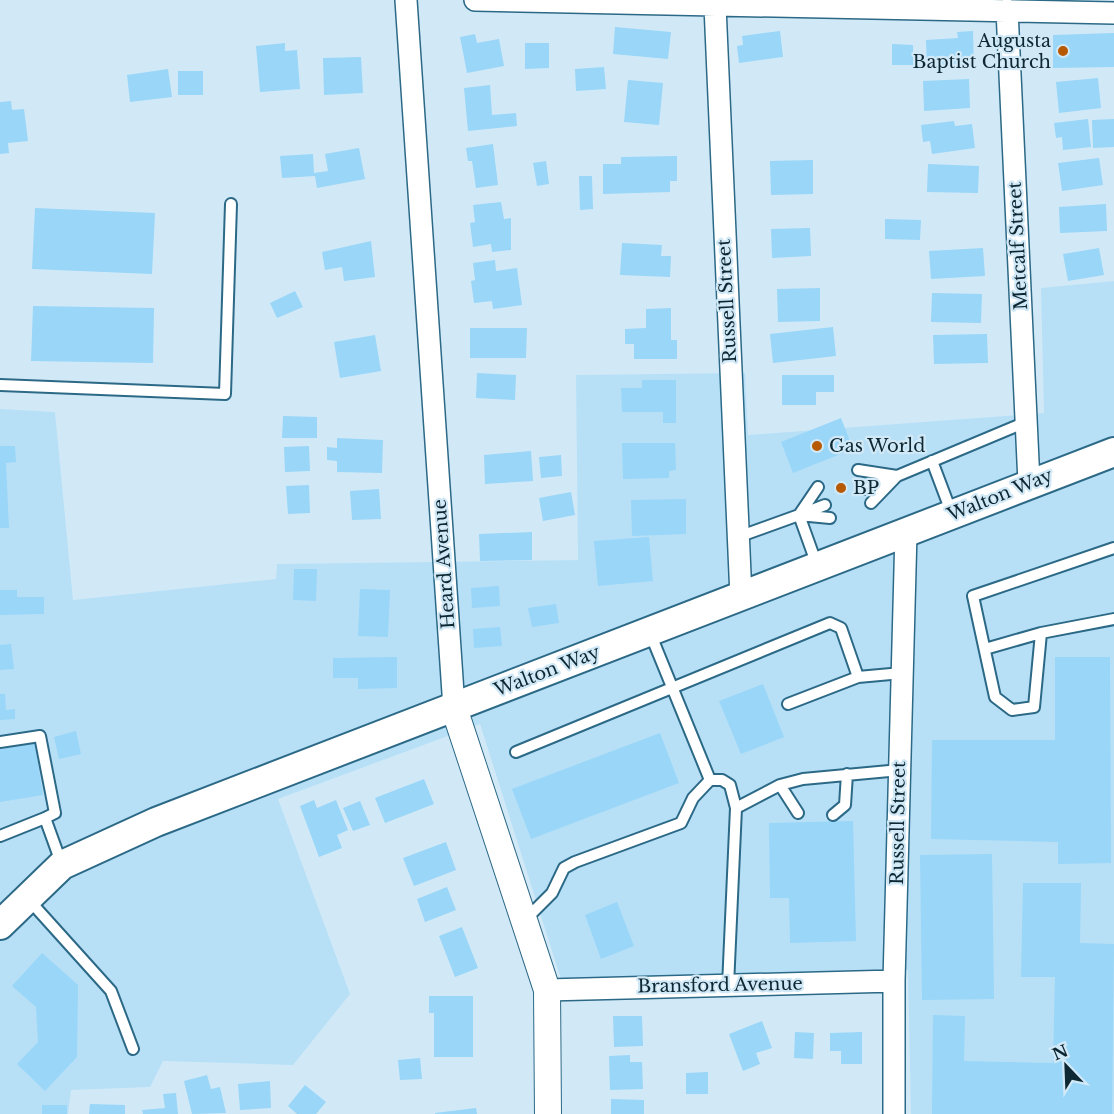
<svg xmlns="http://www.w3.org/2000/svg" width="1114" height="1114" viewBox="0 0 1114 1114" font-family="'Libre Baskerville',serif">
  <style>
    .built { fill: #b7e0f7 }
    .building { fill: #99d6f8 }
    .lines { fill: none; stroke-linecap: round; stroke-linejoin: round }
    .service-casing { stroke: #2c6986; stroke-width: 14 }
    .minor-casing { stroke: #2c6986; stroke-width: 24 }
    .tertiary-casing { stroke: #2c6986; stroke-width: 28 }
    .secondary-casing { stroke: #2c6986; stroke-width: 32 }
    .service { stroke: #fff; stroke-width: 10 }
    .minor { stroke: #fff; stroke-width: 21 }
    .tertiary { stroke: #fff; stroke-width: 26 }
    .secondary { stroke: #fff; stroke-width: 28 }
    .poi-dot { fill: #b65902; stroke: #d1e9f7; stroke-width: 2 }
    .labels { text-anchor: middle; stroke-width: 4.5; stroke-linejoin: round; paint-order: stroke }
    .poi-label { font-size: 18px; fill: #0d2733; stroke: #d1e9f7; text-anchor: start }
    .street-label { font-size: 18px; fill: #0d2733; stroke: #d1e9f7 }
  </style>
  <rect width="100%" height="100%" fill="#d1e9f7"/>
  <!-- built -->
  <path class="built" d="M1114,281V1114H911L908,970L561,979L480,724L278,799L350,994L293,1065L163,1061L150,1087L71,1090L68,1114H0V409L55,412L73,600L276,579L277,564L578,560L576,375L745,373L748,435L1044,413L1041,288Z"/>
  <!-- building -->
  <path class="building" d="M615,27L671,32L668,59L613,54Z
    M780,31L783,57L739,63L737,46L743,45L742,36Z
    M973,31L974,67L927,69L926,40L958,38L957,32Z
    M1114,33V67L1053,68V35Z
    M475,34L477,43L499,39L504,66L467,73L460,37Z
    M285,43V51L297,50L300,89L260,92L256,46Z
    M525,43H549V68L525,69Z
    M892,44L913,45V65H892Z
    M361,57L363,93L324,95L323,58Z
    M604,67L606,89L576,91L575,69Z
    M168,69L172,97L130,102L127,75Z
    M178,71H203V95H178Z
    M1098,78L1101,108L1059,113L1056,82Z
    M969,79L970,108L924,111L923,81Z
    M628,80L663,83L659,125L624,122Z
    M490,85L492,115L516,113L517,126L468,131L464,88Z
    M11,101L12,110L24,109L28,141L8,143L9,153L0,154V102Z
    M1088,119L1091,147L1063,150L1062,137L1056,138L1054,123Z
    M1114,119V147L1093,148L1092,120Z
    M954,121L955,126L972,124L975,148L932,154L930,141L923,142L921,125Z
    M493,144L498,185L476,188L472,161H468L466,148Z
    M359,148L365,179L317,188L315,176L282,178L280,156L313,154L314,173L328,171L325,154Z
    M677,156V181H670V192L603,194V164H621V157Z
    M1099,158L1103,185L1062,191L1058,163Z
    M813,160V194L771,195L770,161Z
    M546,161L549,184L537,186L533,163Z
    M928,164L979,166L978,193L927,192Z
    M579,176H592L593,209L580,210Z
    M501,202L504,219L511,218V250L492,252L491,244L473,247L470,223L475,222L473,205Z
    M1106,204L1107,231L1060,233L1059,207Z
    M35,208L155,213L152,274L32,269Z
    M885,219L921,220L920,240L885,239Z
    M810,228L811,256L772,258L771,229Z
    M371,241L375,277L344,281L342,267L325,270L322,252Z
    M622,243L662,245L661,256H671L670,277L620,275Z
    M983,248L985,276L931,279L929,251Z
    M1099,248L1104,275L1068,281L1063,254Z
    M495,260L496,271L517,268L522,305L493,309L492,301L474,303L471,281L475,280L473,263Z
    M820,288V321L778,322L777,289Z
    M295,291L303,307L277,318L270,303Z
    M932,293L982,294L981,323L931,322Z
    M33,306L154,308L153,363L31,361Z
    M671,308V340H677V359H634V344H625V329L646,328V309Z
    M833,327L836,356L773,363L770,334Z
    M470,328H527L526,358H470Z
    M987,334L988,363L934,364L933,335Z
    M375,335L381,371L340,378L334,342Z
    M477,373L516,375L515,400L476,398Z
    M782,375H834V392H816V405H782Z
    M642,380H676V423H663V412H622L621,388H642Z
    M283,416L317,417V438H282Z
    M841,418L853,449L793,473L781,442Z
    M337,438L383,440L382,473L337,472V461L327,460V447L337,448Z
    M622,443H675L676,470L669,471V478L623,479Z
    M0,446H15L16,462L6,463L9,528H0Z
    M309,446L310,471L285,472L284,447Z
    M531,451L533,481L485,484L484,455Z
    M561,455L562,476L541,478L539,457Z
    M309,485L310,513L288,514L286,486Z
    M379,489L381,519L352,520L350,491Z
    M571,492L575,515L543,521L539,498Z
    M686,499V534L632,536L631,500Z
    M532,532V560L480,561L479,534Z
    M649,537L653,581L598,586L594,541Z
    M294,569H317L316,601L293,600Z
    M499,586L500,606L472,608L471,588Z
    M360,589L390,590L388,637L358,636Z
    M0,590H17V597H44V614L0,615Z
    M556,604L559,623L532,627L528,608Z
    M500,627L502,646L474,648L473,629Z
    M11,644L14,669L0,670V645Z
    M397,657V688L358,689V678H333V658Z
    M1055,657H1110L1111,863L1058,864V842L931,839L932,740H1055Z
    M763,684L784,737L741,754L719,701Z
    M0,694H5L6,710L15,709V719L0,720Z
    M76,731L81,754L59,759L54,737Z
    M660,733L679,783L531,839L512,789Z
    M35,743L43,795L0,802V749Z
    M424,779L434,804L385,823L375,798Z
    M314,800L317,808L336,800L348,830L337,835L342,848L319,857L300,806Z
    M360,801L370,825L353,831L343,808Z
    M853,821L856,941L790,943L789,898H770L769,823Z
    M446,842L456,870L414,886L403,858Z
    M992,854L994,999L922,1000L920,855Z
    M1023,883H1081L1080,943L1114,944L1112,1114H932L933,1015L965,1016L964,1061L1053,1063L1055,977H1021Z
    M447,887L456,910L425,922L417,899Z
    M617,902L634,946L601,959L585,915Z
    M462,927L478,968L455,977L439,936Z
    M42,953L78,985L77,1057L45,1091L17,1064L38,1042L36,1007L12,986Z
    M429,996H473V1057H434V1013H429Z
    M613,1016H642L643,1046L614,1047Z
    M762,1021L772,1048L756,1053L760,1064L743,1071L729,1034Z
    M795,1032L814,1033L813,1059L794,1058Z
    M862,1032V1064H841V1051H830V1033Z
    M630,1055V1062H642L643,1089L610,1090L609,1056Z
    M420,1058L422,1079L400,1080L398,1060Z
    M708,1072V1094H686V1073Z
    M207,1075L211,1089L220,1087L226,1113L192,1114L184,1081Z
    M270,1081L271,1108L240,1110L238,1084Z
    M305,1085L326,1102L316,1114H297L288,1106Z
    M176,1093L178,1114H143L142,1110L165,1108L163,1094Z
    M611,1099L644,1100V1114H611Z
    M90,1104L125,1105V1114H89Z
    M42,1105H67V1114H42Z
    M476,1108L477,1114H435V1113Z"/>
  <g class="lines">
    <defs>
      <path id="service" d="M0,385L225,394L231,204
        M932,461L952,514
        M858,470L897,476L1026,422
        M865,489L893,477
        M871,503L897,476
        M802,514L825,505
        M799,515L817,565
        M799,515L830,518
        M738,537L799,515L818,487
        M1114,548L973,596L995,697L1012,710L1034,707L1041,633L1114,619
        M650,633L710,780
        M985,649L1041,633
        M858,677L902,673
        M0,742L40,736L55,813L45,818
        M516,752L830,623L841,628L858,677L788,704
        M780,785L798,813
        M833,815L845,805L847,774
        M0,836L45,818L62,865
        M29,900L111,991L133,1049
        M526,919L552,893L564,868L575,862L681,823L693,798L710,780H722L730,785L736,808L780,785L803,779L900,770
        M728,986L736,808"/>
      <path id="minor" d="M406,0L454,708
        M475,0L1114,13
        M715,6L741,597
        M1007,10L1029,483
        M547,990L894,981
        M894,1114V981L906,532"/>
      <path id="tertiary" d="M454,708L547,990L548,1114"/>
      <path id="secondary" d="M0,925L62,865L156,822L1114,452"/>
    </defs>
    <!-- service casing -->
    <use href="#service" class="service-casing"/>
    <!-- minor casing -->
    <use href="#minor" class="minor-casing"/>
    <!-- tertiary casing -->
    <use href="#tertiary" class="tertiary-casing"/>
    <!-- secondary casing -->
    <use href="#secondary" class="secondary-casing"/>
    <!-- service -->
    <use href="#service" class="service"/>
    <!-- minor -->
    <use href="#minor" class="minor"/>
    <!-- tertiary -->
    <use href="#tertiary" class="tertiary"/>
    <!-- secondary -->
    <use href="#secondary" class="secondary"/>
  </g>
  <!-- markers -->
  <g class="poi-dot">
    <circle cx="1063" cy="51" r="6"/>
    <circle cx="817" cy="446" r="6"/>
    <circle cx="841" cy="488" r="6"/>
  </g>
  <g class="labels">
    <!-- poi labels -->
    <g class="poi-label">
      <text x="1051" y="47" text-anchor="end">Augusta<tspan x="1051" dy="21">Baptist Church</tspan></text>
      <text x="829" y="452">Gas World</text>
      <text x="853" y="494">BP</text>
    </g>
    <!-- street labels -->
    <g class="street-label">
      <text transform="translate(1018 246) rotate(-93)" y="6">Metcalf Street</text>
      <text transform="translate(727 301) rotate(-93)" y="6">Russell Street</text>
      <text transform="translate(1000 495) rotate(-22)" y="6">Walton Way</text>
      <text transform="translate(444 564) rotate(-94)" y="6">Heard Avenue</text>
      <text transform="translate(547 671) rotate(-21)" y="6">Walton Way</text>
      <text transform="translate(898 823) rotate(-89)" y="6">Russell Street</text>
      <text transform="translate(720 985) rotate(-1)" y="6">Bransford Avenue</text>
    </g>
  </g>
  <!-- north arrow -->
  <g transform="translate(1066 1066) rotate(337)" stroke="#d1e9f7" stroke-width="4.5" paint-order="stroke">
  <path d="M0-4.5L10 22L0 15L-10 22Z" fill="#0d2733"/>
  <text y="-9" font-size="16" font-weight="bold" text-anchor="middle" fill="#0d2733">N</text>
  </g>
</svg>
